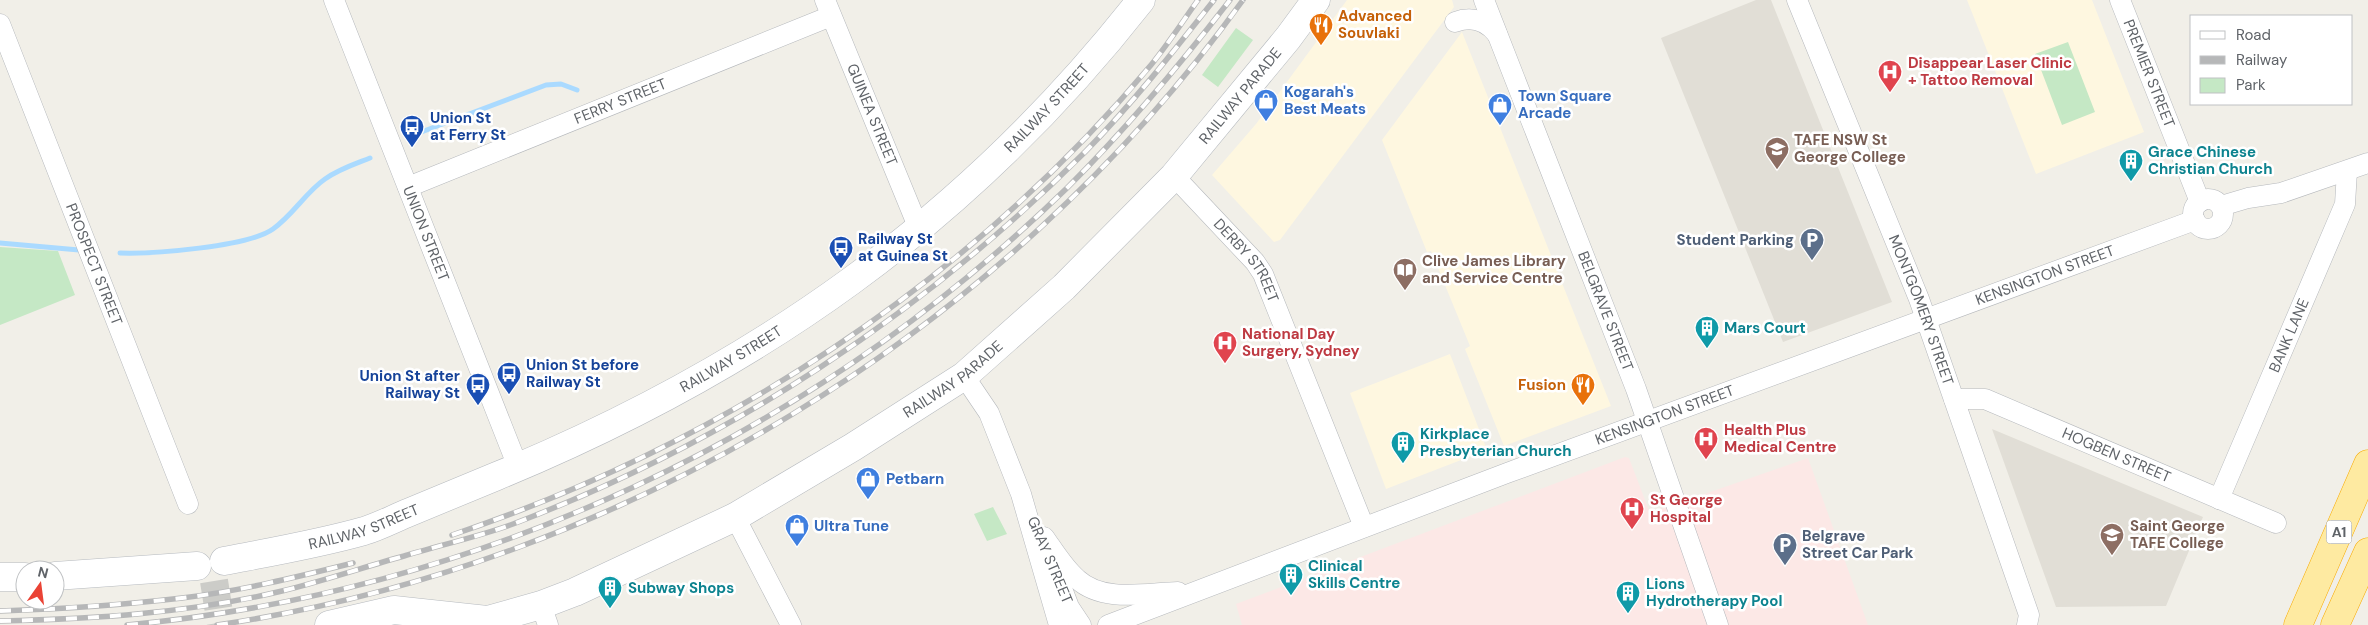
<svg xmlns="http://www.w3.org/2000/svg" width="2368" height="625" viewBox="0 0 2368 625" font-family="'DM Sans',sans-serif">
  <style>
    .commercial { fill: #fef7e0 }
    .education { fill: #e1ded6 }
    .medical { fill: #fce8e6 }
    .green { fill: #c5e8c5 }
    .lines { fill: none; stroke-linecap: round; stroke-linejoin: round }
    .stream { stroke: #aadaff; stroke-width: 5 }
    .secondary-tunnel { stroke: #ccccc8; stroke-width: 28; stroke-dasharray: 28 14; stroke-linecap: butt }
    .minor-casing { stroke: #b5b8bc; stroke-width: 21 }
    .secondary-casing { stroke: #b6babf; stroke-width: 29 }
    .trunk-casing { stroke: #f9ab00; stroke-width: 29 }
    .minor { stroke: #fff; stroke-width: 20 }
    .secondary { stroke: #fff; stroke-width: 28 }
    .trunk { stroke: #feeaa1; stroke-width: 28 }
    .rail-casing { stroke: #b6b7b8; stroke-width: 5.5 }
    .rail { stroke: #fff; stroke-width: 4; stroke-dasharray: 11; stroke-linecap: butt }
    .labels { text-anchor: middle; stroke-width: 5; stroke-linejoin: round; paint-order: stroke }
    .shield { fill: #fff; stroke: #8f9295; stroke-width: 1 }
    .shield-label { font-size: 14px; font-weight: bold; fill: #5f6368 }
    .food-label { font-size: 15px; font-weight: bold; fill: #c56008; stroke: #fff; text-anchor: start }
    .health-label { font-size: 15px; font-weight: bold; fill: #be3a42; stroke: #fff; text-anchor: start }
    .street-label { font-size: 15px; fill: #5f6368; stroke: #fff }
    .shop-label { font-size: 15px; font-weight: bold; fill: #366cbe; stroke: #fff; text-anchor: start }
    .transit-label { font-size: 15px; font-weight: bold; fill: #164399; stroke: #fff; text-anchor: start }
    .education-label { font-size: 15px; font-weight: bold; fill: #785e54; stroke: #fff; text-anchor: start }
    .culture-label { font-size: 15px; font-weight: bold; fill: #0d838f; stroke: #fff; text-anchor: start }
    .service-label { font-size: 15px; font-weight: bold; fill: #4e5e75; stroke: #fff; text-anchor: end }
  </style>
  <rect width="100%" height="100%" fill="#f1efe8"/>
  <!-- commercial -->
  <path class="commercial" d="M1347,0H1452L1454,7L1280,240L1274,242L1212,175L1256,124Z
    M1967,0H2092L2144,132L2036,174Z
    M1462,32L1611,406L1504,446L1465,349L1470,346L1431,251L1427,252L1382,140Z
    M1450,354L1487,450L1386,489L1350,393Z"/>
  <!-- education -->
  <path class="education" d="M1756,0H1771L1892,302L1783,342L1661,38Z
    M1992,429L2203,517L2166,606L2056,607Z"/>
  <!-- medical -->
  <path class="medical" d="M1625,457L1629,458L1650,513L1808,458L1868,625H1242L1236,604Z"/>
  <!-- green -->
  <path class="green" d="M1236,28L1253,40L1218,87L1202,75Z
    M2068,42L2095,112L2062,125L2035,54Z
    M0,247L58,251L75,295L0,325Z
    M993,507L1007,534L987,541L974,514Z"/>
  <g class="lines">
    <!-- stream -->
    <path class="stream" d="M416,134L546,85L561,84L577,90
      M0,243L79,250
      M120,253C152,254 248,247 273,229C293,215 306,192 325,179C339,169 355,164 370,158"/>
    <!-- secondary-tunnel -->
    <path class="secondary-tunnel" d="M214,581L221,625"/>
    <defs>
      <g id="minor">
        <path id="s1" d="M334,0L518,467"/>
        <path id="s2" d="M825,0L919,229"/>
        <path id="s3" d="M1484,0L1636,389L1718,625"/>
        <path id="s4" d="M1797,0L1919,299L2029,615L2027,625"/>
        <path id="s5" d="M2120,0L2200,202"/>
        <path d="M1455,22C1471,16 1486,20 1497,34"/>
        <path id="s6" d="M0,24L188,504"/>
        <path id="s7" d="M1174,176L1255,262L1263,274L1364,527"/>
        <path id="s8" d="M408,187L831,16"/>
        <circle cx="2208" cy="214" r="15"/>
        <path d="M2221,206L2248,198L2281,193L2368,163"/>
        <path d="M964,376L989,413L1021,494L1059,625"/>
        <path id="s9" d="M1954,399H1985L2276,523"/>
        <path id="s10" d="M2219,499L2345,204L2347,171"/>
        <path d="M735,517L791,625"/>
        <path d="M1044,537C1054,551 1064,568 1077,579C1103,603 1146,593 1178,592"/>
        <path d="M1058,578L1069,607L1081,625"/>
        <path d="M541,605L548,625"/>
        <path id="s11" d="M1108,625L1507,473L2195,220"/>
      </g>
      <g id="secondary">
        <path id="s12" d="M224,561C271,552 318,544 364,531C380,526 395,518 410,512C439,500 468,488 497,476C756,369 967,222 1141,0"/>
        <path d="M55,576L197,566"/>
        <path d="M0,577H25"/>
        <path d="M329,625L394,610L487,620"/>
        <path id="s13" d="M470,625L541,605L575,592L735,517L853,447L964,376L1064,287L1174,176L1288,38L1316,0"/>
      </g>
      <path id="trunk" d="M2298,625L2368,464
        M2335,625L2368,552"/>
    </defs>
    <!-- minor casing -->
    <use href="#minor" class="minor-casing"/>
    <!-- secondary casing -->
    <use href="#secondary" class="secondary-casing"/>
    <!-- trunk casing -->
    <use href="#trunk" class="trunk-casing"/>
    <!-- minor -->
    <use href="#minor" class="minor"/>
    <!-- secondary -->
    <use href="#secondary" class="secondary"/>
    <!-- trunk -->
    <use href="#trunk" class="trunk"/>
    <defs>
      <path id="rail" d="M452,535C720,445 969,282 1151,65C1168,44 1183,21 1198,0
        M0,611C61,609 122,605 182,598C240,591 297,577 353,563
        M0,621C94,619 190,613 282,591C323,581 364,567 404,556C440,545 478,537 513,524C729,442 923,314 1086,151C1132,104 1173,52 1214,0
        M127,625C480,592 813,435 1067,188C1126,129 1179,66 1230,0
        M217,625C620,566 1005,331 1243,0"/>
    </defs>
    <!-- rail casing -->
    <use href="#rail" class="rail-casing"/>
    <!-- rail -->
    <use href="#rail" class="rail"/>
  </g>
  <!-- icons -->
  <defs>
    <symbol id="restaurant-pin" viewBox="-11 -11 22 30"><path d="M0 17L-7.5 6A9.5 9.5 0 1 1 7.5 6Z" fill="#e8710a" stroke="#fff"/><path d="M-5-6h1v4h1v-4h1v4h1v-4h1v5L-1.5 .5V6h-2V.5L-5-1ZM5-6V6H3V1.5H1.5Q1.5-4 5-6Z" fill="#fff"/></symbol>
    <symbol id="hospital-pin" viewBox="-11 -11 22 30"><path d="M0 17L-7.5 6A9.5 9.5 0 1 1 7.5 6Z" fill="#e0444e" stroke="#fff"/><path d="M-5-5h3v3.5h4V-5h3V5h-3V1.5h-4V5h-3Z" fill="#fff"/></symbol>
    <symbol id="shop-pin" viewBox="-11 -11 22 30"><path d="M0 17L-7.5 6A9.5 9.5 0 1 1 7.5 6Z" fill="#3f7fe0" stroke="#fff"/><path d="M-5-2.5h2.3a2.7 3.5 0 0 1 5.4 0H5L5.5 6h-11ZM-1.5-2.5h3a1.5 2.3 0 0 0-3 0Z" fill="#fff"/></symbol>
    <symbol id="bus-pin" viewBox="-11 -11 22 30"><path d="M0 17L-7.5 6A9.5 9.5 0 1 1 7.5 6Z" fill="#1a4fb4" stroke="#fff"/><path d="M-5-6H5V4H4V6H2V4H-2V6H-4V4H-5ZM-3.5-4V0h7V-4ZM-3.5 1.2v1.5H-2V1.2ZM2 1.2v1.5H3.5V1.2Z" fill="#fff"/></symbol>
    <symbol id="university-pin" viewBox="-11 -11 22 30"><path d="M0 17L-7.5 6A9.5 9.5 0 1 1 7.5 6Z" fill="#8d6e63" stroke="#fff"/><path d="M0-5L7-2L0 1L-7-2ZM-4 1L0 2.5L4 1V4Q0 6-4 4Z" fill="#fff"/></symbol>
    <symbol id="building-pin" viewBox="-11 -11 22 30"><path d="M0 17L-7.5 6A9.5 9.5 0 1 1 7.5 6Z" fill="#0f9aa8" stroke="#fff"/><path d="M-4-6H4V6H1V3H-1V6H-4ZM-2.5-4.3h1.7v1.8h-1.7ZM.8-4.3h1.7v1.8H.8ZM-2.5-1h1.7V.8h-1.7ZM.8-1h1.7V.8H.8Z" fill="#fff"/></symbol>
    <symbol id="parking-pin" viewBox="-11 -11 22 30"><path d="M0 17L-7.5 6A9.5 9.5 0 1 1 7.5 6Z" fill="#5c6f8a" stroke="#fff"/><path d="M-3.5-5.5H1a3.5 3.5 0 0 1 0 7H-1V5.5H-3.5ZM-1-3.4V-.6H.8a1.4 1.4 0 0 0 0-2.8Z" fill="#fff"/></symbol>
    <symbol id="library-pin" viewBox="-11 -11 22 30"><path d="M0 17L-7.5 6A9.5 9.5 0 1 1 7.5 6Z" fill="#8d6e63" stroke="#fff"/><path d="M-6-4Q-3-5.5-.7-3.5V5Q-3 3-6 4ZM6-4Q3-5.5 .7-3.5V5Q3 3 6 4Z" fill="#fff"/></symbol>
  </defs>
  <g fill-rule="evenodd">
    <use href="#restaurant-pin" x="1307" y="11" width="28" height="38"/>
    <use href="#hospital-pin" x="1876" y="58" width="28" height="38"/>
    <use href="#shop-pin" x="1252" y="87" width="28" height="38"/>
    <use href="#shop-pin" x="1486" y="91" width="28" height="38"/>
    <use href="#bus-pin" x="398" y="113" width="28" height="38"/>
    <use href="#university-pin" x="1763" y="135" width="28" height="38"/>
    <use href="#building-pin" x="2117" y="147" width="28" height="38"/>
    <use href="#parking-pin" x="1798" y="226" width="28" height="38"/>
    <use href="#bus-pin" x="827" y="234" width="28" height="38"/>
    <use href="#library-pin" x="1391" y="256" width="28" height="38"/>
    <use href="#building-pin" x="1693" y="314" width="28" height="38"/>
    <use href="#hospital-pin" x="1211" y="329" width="28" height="38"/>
    <use href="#bus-pin" x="495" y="360" width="28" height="38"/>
    <use href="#bus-pin" x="464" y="371" width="28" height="38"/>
    <use href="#restaurant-pin" x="1569" y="371" width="28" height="38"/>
    <use href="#hospital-pin" x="1692" y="425" width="28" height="38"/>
    <use href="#building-pin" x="1389" y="429" width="28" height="38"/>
    <use href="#shop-pin" x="854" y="465" width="28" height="38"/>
    <use href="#hospital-pin" x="1618" y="495" width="28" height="38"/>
    <use href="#shop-pin" x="783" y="512" width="28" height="38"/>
    <use href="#university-pin" x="2098" y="521" width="28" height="38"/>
    <use href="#parking-pin" x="1771" y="531" width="28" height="38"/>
    <use href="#building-pin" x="1277" y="561" width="28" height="38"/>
    <use href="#building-pin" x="596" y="574" width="28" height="38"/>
    <use href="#building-pin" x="1614" y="579" width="28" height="38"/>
  </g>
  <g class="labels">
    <!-- shield labels -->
    <rect class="shield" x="2326.5" y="520.5" width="25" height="23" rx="4"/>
    <g class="shield-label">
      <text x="2339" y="537">A1</text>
    </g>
    <!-- food labels -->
    <g class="food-label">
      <text x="1338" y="21">Advanced<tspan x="1338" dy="17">Souvlaki</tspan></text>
      <text x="1566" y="390" text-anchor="end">Fusion</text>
    </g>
    <!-- health labels -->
    <g class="health-label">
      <text x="1908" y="68">Disappear Laser Clinic<tspan x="1908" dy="17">+ Tattoo Removal</tspan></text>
      <text x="1242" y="339">National Day<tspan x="1242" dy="17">Surgery, Sydney</tspan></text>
      <text x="1724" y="435">Health Plus<tspan x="1724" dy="17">Medical Centre</tspan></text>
      <text x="1650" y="505">St George<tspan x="1650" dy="17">Hospital</tspan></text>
    </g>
    <!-- street labels -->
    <g class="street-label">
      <text dy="5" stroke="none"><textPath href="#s5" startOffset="79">PREMIER STREET</textPath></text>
      <text dy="5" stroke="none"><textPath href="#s13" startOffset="950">RAILWAY PARADE</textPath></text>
      <text dy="5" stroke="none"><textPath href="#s8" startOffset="229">FERRY STREET</textPath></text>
      <text dy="5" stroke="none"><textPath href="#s12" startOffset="954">RAILWAY STREET</textPath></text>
      <text dy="5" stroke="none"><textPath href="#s2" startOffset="124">GUINEA STREET</textPath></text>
      <text dy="5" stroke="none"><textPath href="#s1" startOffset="251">UNION STREET</textPath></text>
      <text dy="5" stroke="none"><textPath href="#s7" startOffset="112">DERBY STREET</textPath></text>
      <text dy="5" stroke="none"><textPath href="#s6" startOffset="258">PROSPECT STREET</textPath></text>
      <text dy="5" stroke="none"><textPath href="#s11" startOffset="1000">KENSINGTON STREET</textPath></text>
      <text dy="5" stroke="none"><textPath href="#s4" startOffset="334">MONTGOMERY STREET</textPath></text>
      <text dy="5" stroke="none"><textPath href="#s3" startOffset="334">BELGRAVE STREET</textPath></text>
      <text dy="5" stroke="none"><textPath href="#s10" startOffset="178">BANK LANE</textPath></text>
      <text dy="5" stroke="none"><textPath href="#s12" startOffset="549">RAILWAY STREET</textPath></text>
      <text dy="5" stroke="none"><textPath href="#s13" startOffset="545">RAILWAY PARADE</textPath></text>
      <text dy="5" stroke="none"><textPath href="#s11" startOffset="595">KENSINGTON STREET</textPath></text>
      <text dy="5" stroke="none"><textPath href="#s9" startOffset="174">HOGBEN STREET</textPath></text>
      <text dy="5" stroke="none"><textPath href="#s12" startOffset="144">RAILWAY STREET</textPath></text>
      <text transform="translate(1050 560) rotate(67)" y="5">GRAY STREET</text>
    </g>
    <!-- shop labels -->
    <g class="shop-label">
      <text x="1284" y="97">Kogarah's<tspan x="1284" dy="17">Best Meats</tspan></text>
      <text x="1518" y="101">Town Square<tspan x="1518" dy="17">Arcade</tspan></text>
      <text x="886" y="484">Petbarn</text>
      <text x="814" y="531">Ultra Tune</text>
    </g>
    <!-- transit labels -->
    <g class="transit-label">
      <text x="430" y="123">Union St<tspan x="430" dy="17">at Ferry St</tspan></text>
      <text x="858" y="244">Railway St<tspan x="858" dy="17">at Guinea St</tspan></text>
      <text x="526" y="370">Union St before<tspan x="526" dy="17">Railway St</tspan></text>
      <text x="460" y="381" text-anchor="end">Union St after<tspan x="460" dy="17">Railway St</tspan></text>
    </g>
    <!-- education labels -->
    <g class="education-label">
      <text x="1794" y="145">TAFE NSW St<tspan x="1794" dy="17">George College</tspan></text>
      <text x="1422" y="266">Clive James Library<tspan x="1422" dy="17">and Service Centre</tspan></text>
      <text x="2130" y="531">Saint George<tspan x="2130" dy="17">TAFE College</tspan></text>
    </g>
    <!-- culture labels -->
    <g class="culture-label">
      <text x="2148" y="157">Grace Chinese<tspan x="2148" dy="17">Christian Church</tspan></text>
      <text x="1724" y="333">Mars Court</text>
      <text x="1420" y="439">Kirkplace<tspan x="1420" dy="17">Presbyterian Church</tspan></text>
      <text x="1308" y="571">Clinical<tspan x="1308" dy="17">Skills Centre</tspan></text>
      <text x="1646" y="589">Lions<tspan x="1646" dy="17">Hydrotherapy Pool</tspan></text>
      <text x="628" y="593">Subway Shops</text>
    </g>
    <!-- service labels -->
    <g class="service-label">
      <text x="1794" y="245">Student Parking</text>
      <text x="1802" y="541" text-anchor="start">Belgrave<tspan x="1802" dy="17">Street Car Park</tspan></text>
    </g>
  </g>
  <!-- legend -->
  <rect x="2190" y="15" width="162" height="90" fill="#ffffff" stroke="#bfc1c3"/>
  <rect x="2200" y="31" width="25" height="8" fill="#ffffff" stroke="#bfc1c3"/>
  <text x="2236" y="40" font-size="15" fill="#5f6368">Road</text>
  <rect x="2200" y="56" width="25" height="8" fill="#b6b7b8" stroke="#bfc1c3"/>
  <text x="2236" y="65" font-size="15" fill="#5f6368">Railway</text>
  <rect x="2200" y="78" width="25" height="15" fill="#c5e8c5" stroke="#bfc1c3"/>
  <text x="2236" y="90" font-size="15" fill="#5f6368">Park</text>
  <!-- north arrow -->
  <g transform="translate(40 585) rotate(14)"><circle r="24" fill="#ffffff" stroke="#bfc1c3"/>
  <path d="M0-4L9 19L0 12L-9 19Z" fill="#ea4335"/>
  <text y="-8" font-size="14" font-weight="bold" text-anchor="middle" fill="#5f6368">N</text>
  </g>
</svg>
